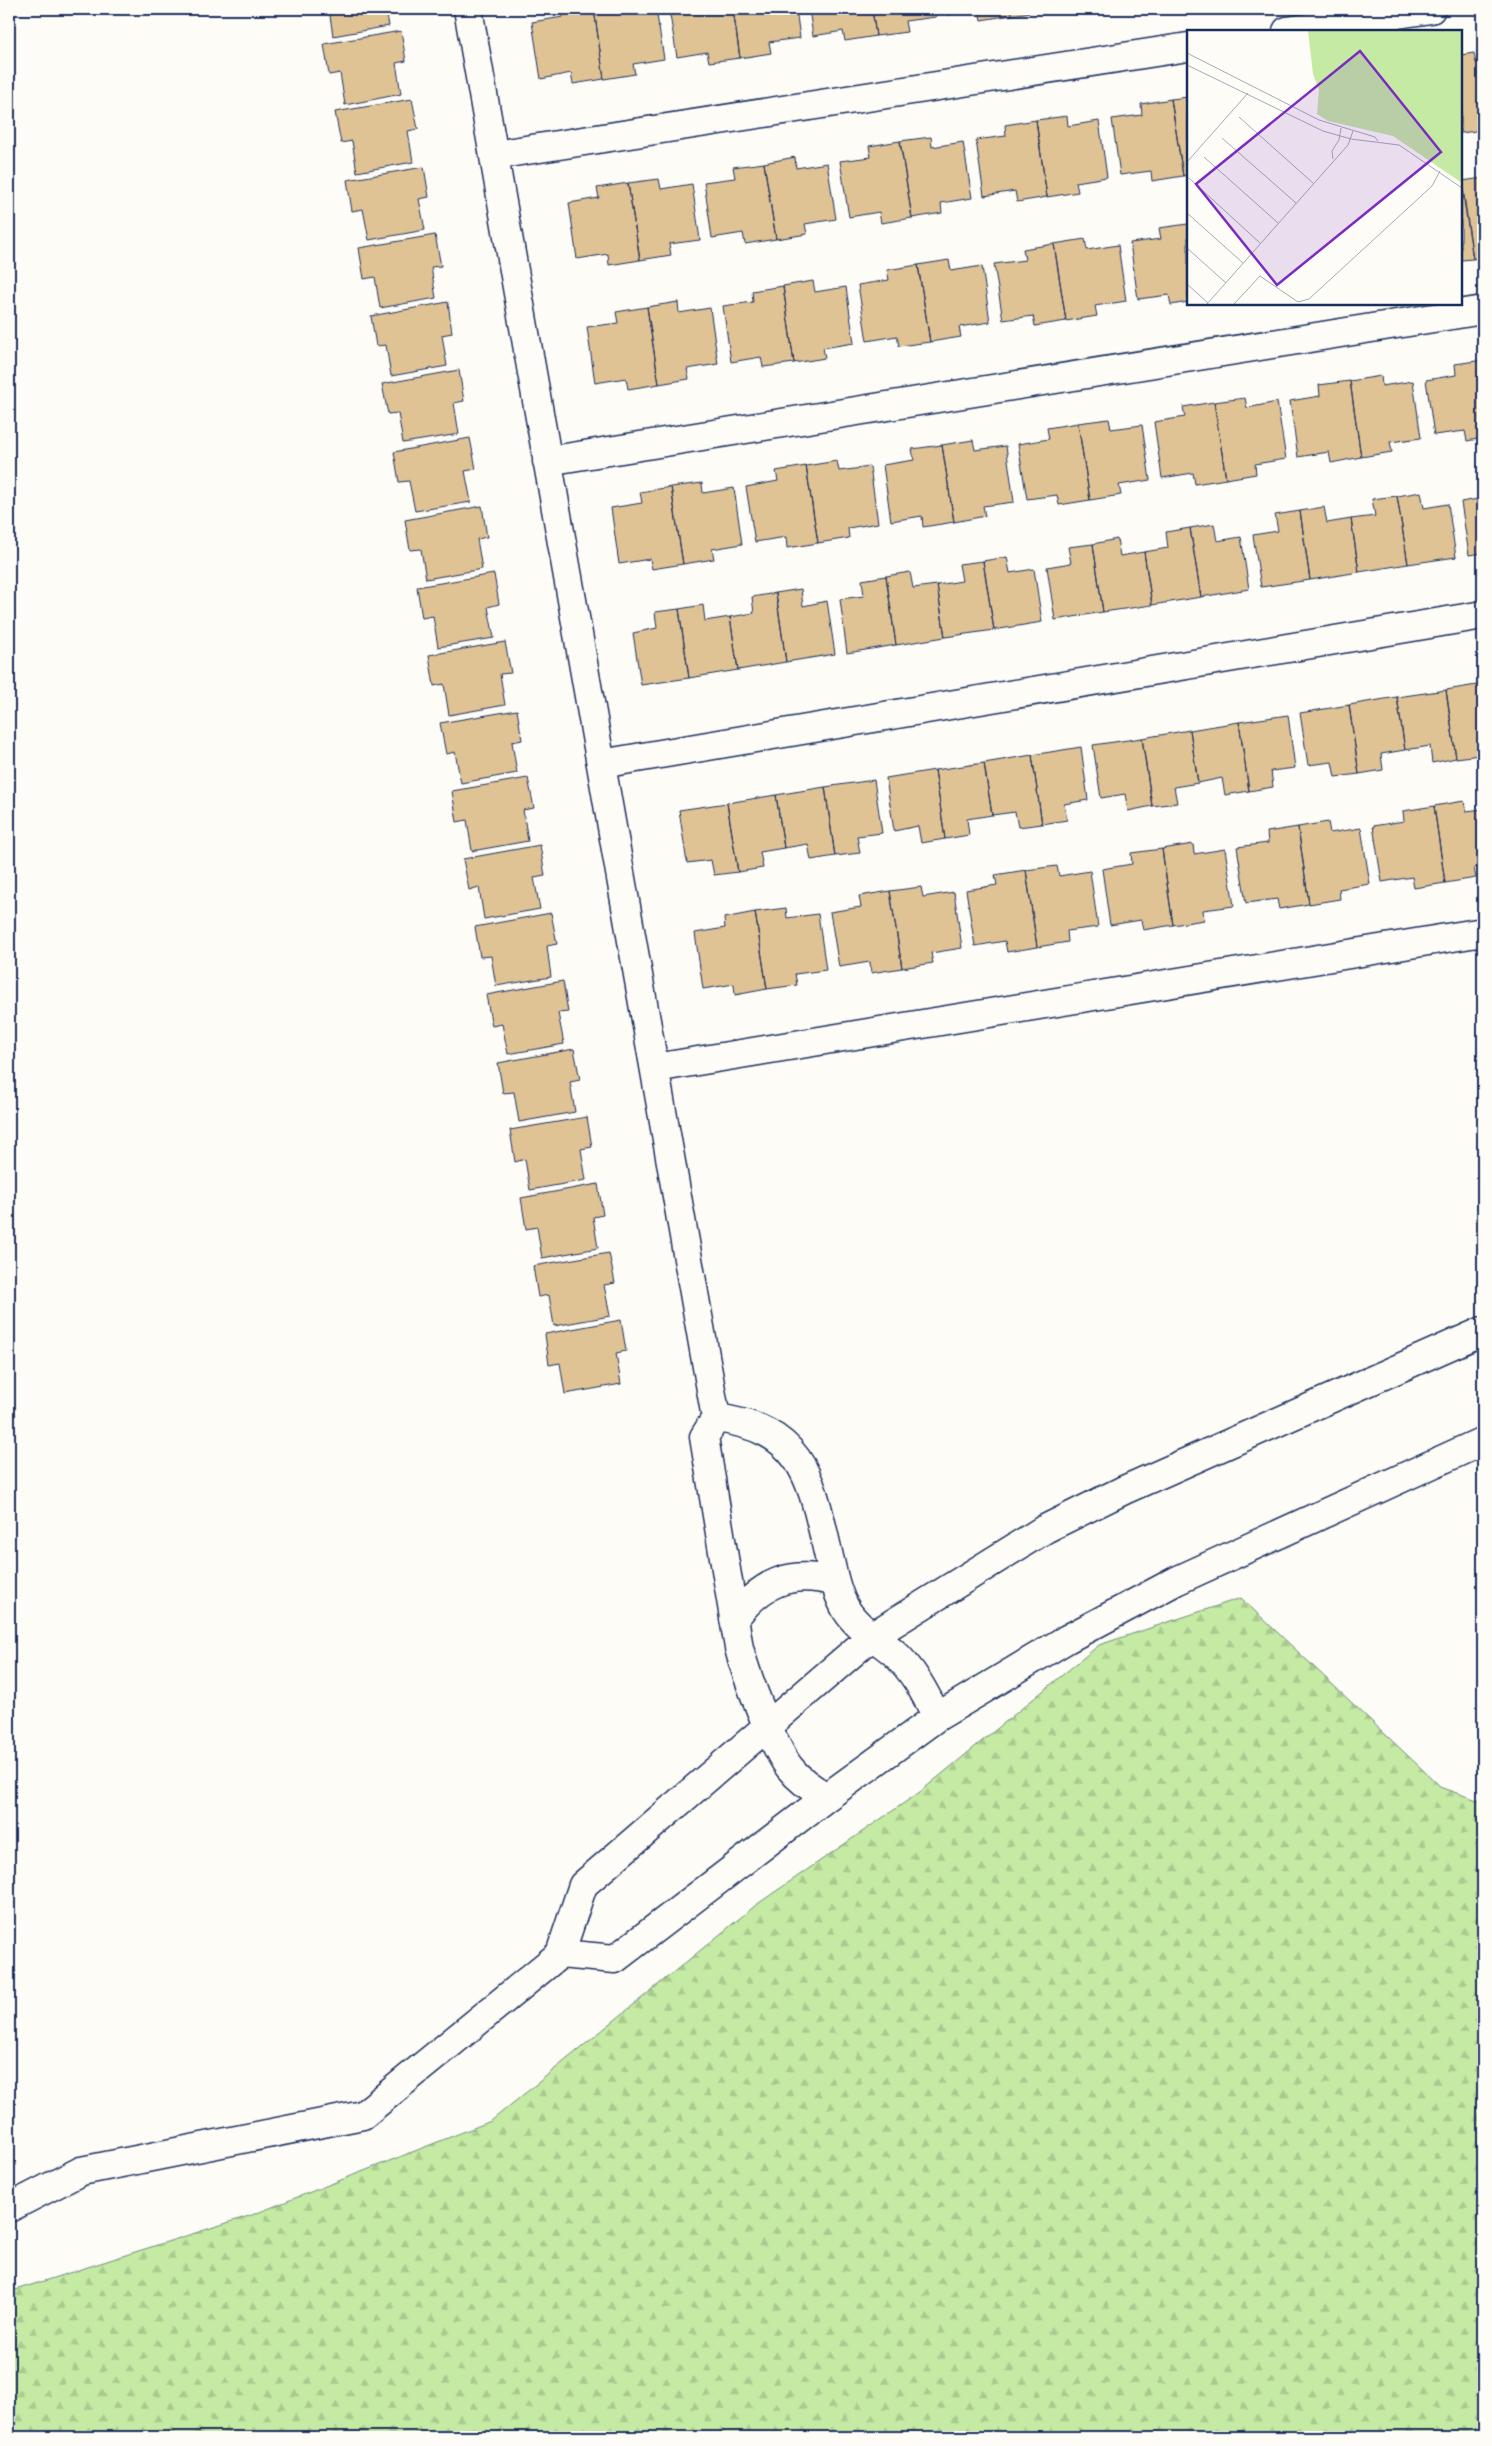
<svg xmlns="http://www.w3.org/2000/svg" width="1492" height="2446" viewBox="0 0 1492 2446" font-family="'Architects Daughter',sans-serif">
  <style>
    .forest { fill: url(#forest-firs); stroke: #708c80 }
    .building { fill: #e0c394; stroke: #1b2f5e }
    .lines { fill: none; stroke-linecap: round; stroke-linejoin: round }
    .minor-casing { stroke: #1b2f5e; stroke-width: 31 }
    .minor { stroke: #fdfcf7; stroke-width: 28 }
    .inset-road { fill: none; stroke: #a3aaba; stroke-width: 1 }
    .view { fill: #7b2cbf; fill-opacity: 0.15; stroke: #7b2cbf; stroke-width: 2.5 }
    .inset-edge { fill: none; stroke: #1b2f5e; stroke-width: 2.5 }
  </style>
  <defs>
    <pattern id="forest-firs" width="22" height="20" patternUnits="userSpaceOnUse" patternTransform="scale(1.25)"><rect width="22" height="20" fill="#c5eaa3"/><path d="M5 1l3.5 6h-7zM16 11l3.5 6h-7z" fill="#a9c98f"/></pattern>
  </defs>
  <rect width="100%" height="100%" fill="#fdfcf7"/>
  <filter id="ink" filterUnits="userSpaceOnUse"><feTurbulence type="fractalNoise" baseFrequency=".02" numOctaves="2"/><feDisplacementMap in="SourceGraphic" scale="10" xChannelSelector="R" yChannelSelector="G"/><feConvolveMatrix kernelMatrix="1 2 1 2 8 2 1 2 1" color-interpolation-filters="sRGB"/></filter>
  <g filter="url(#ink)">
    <!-- forest -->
    <path class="forest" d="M1241,1598L1442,1788L1483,1802V2437H9V2292L252,2215L491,2121L756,1905L920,1792L1099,1645Z"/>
    <!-- building -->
    <path class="building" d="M329,9H386L389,26L333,36Z
      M562,9H594L604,79L573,84L571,73L541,79L532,22L563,17Z
      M594,9H656L664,59L633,64L635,74L604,79Z
      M669,9H733L740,58L709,62L707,52L677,57Z
      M733,9H796L800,38L769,42L771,53L740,58Z
      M809,9H872L876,36L845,41L843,31L813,36Z
      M872,9H935L936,17L905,21L907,32L876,36Z
      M948,9H1011L1012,15L981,20L979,10L948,15Z
      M1011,9H1042L1043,10L1012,15Z
      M401,31L406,61L396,63L401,94L345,105L340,73L329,75L324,44Z
      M1474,53L1476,63L1483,62V130L1461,133V55Z
      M1188,97V175L1183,176L1171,99Z
      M412,99L418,129L408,131L413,162L357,172L352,141L341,143L335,112Z
      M1171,99L1183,176L1152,181L1151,171L1120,175L1112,119L1142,115L1141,104Z
      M1067,116L1068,126L1099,121L1107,177L1076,182L1078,192L1047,197L1036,120Z
      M1036,120L1047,197L1017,202L1015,191L984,196L976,140L1006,136L1005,125Z
      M931,137L932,147L963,142L972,198L941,203L942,213L912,218L900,141Z
      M900,141L912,218L881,223L879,212L849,217L840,161L871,157L869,146Z
      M795,157L796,168L827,163L836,219L805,224L807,234L776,239L764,163Z
      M764,163L776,239L745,244L743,233L712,238L704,182L735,178L733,167Z
      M424,167L429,197L419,199L425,230L369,240L363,209L352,211L347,180Z
      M1483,178V257L1473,259L1462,181Z
      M659,179L661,189L692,184L700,240L669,244L671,255L640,260L628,183Z
      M1461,181L1473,259L1461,260Z
      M628,183L640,260L609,265L608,254L577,259L569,203L599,198L597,188Z
      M1188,224V302L1171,305L1169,295L1138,299L1130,243L1161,239L1159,228Z
      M435,235L441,266L431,267L436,298L380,308L375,277L364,279L359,248Z
      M1085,239L1087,250L1118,245L1126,301L1095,306L1097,316L1066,321L1054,244Z
      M1054,244L1066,321L1035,326L1033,316L1003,320L994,264L1025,260L1023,249Z
      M949,260L951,271L982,266L990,322L959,327L961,337L930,342L918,265Z
      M918,265L930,342L899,346L897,336L867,341L858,285L889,280L887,270Z
      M813,281L815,292L846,287L854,343L823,348L825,358L794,363L783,286Z
      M783,286L794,363L763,367L761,357L731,362L723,306L753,302L752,291Z
      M448,302L452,333L442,335L447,366L391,376L386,345L376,346L371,316Z
      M678,302L679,313L710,308L718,364L687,369L689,379L659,384L647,307Z
      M647,307L659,384L628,389L626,378L595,383L587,327L618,323L616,312Z
      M1483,360V438L1467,441L1465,431L1434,435L1426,380L1456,375L1455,364Z
      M459,370L464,401L454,403L459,434L403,443L398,413L388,414L382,384Z
      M1381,376L1382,386L1413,381L1421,438L1390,442L1392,452L1361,457L1350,381Z
      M1350,381L1361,457L1331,463L1329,452L1298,457L1290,401L1320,396L1319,385Z
      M1245,398L1247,408L1277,402L1286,459L1255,464L1256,474L1226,479L1214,402Z
      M1214,402L1226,479L1195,484L1193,473L1162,478L1154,422L1185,417L1183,407Z
      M1109,419L1111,429L1142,425L1150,480L1119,485L1121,495L1090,500L1078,423Z
      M1078,423L1090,500L1059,505L1057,495L1027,499L1018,444L1049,439L1047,428Z
      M470,438L476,469L465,471L471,502L415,511L409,481L399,482L394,452Z
      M973,440L975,450L1006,446L1014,502L983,506L985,516L954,522L942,445Z
      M942,445L954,522L923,527L922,516L891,521L883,465L914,460L912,449Z
      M837,461L839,471L870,467L878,523L848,528L849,538L818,543L806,466Z
      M806,466L818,543L787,548L786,537L755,542L746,487L778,481L776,471Z
      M702,483L703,493L734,488L742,544L712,549L714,559L683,564L671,487Z
      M671,487L683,564L652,569L650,559L619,564L611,508L642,503L640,492Z
      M1421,492L1424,508L1448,504L1456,557L1408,564L1397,496Z
      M1397,496L1408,564L1359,572L1351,519L1375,516L1372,499Z
      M1483,498V553L1469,555L1461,502Z
      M482,506L487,537L477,539L482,569L426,579L421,549L410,550L405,520Z
      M1324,507L1327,523L1351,519L1359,572L1310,580L1300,511Z
      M1300,511L1310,580L1261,587L1253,535L1278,531L1275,515Z
      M1214,524L1217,541L1241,537L1249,589L1201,597L1190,528Z
      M1190,528L1201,597L1152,605L1144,552L1168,548L1166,532Z
      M1117,539L1120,556L1144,552L1152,605L1103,612L1093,544Z
      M1093,544L1103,612L1055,620L1047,567L1071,563L1068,547Z
      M1007,557L1010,573L1034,569L1042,622L994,630L983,561Z
      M983,561L994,630L945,637L937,585L962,581L959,564Z
      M910,572L913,588L937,585L945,637L896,645L886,576Z
      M494,574L499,604L488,607L494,638L438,647L433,616L422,618L417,587Z
      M886,576L896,645L847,653L840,599L864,596L862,580Z
      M801,589L803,606L827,601L835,654L786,662L776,593Z
      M776,593L786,662L738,670L730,617L754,613L752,597Z
      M703,605L705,621L730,617L738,670L689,678L679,609Z
      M679,609L689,678L641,685L633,633L657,628L655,612Z
      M505,642L511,673L500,674L505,705L449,715L444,684L434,686L429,655Z
      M1483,684V738L1478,739L1480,755L1456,758L1446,690Z
      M1446,690L1456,758L1432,763L1430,746L1405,750L1397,697Z
      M1397,697L1405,750L1381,754L1383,770L1359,774L1349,705Z
      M1349,705L1359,774L1335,777L1332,762L1308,765L1300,713Z
      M517,710L522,740L512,742L517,773L461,783L455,752L446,754L440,723Z
      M1288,715L1295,768L1271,771L1273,787L1249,791L1239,722Z
      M1239,722L1249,791L1225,795L1222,778L1198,783L1190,730Z
      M1190,730L1198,783L1174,787L1177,803L1152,806L1142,738Z
      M1142,738L1152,806L1128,811L1125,794L1101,798L1093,745Z
      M1081,747L1088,800L1064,804L1067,820L1042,824L1032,755Z
      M1032,755L1042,824L1018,827L1015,812L992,815L984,763Z
      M984,763L992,815L967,819L969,835L945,839L935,770Z
      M935,770L945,839L921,843L918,826L894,831L886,778Z
      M528,778L534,808L523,810L528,841L472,851L467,820L457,822L452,791Z
      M874,780L882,833L857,836L860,853L835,856L825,787Z
      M825,787L835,856L811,860L808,844L784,848L776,795Z
      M776,795L784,848L760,852L763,868L738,872L727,803Z
      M1464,801L1466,811L1483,809V866L1474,868L1476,878L1445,883L1434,806Z
      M727,803L738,872L714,875L711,860L687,863L679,810Z
      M1434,806L1445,883L1414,888L1412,877L1382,882L1373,826L1404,821L1403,811Z
      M1328,822L1330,833L1361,828L1370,884L1339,889L1340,899L1309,904L1298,827Z
      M1298,827L1309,904L1279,909L1277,899L1246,903L1237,847L1268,843L1267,832Z
      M1193,844L1194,854L1225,849L1234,906L1203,910L1204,920L1173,925L1162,849Z
      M540,845L545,876L534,878L540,909L484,919L479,887L469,890L463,859Z
      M1162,849L1173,925L1143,930L1141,920L1110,925L1102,869L1132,864L1131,853Z
      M1057,866L1059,876L1090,871L1098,927L1067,931L1068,942L1037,947L1026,870Z
      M1026,870L1037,947L1007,952L1005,941L975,946L966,890L997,885L995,875Z
      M921,887L923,897L954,892L962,948L931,953L933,963L902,968L890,891Z
      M890,891L902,968L871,973L870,962L839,967L830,912L861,907L859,896Z
      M786,908L787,918L818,914L826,970L795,974L797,985L767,989L755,912Z
      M755,912L767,989L735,995L734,984L703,989L695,933L725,928L724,918Z
      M551,913L557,944L547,946L551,977L496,986L491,956L480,957L475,927Z
      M563,981L568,1012L558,1013L564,1044L508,1054L502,1024L492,1026L486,995Z
      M574,1049L580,1080L570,1082L575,1112L519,1122L514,1092L503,1093L498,1063Z
      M587,1117L592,1147L581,1149L586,1180L530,1190L525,1159L515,1162L510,1130Z
      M598,1184L603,1215L593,1217L598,1248L542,1258L537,1227L526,1229L521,1198Z
      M609,1253L615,1283L604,1285L610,1316L554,1326L549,1295L538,1297L533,1266Z
      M621,1320L626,1351L616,1353L621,1384L565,1394L560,1363L549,1365L545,1334Z"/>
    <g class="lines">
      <defs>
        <path id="minor" d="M468,9L716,1418L704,1437L739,1648C746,1675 756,1699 767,1725C782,1760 791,1778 827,1797
          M1287,31L1431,9
          M494,155L1188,47
          M547,461L1483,310
          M601,764L1483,615
          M655,1068L1483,932
          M716,1418C806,1430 811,1480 829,1557C833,1574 837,1595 847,1611C858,1628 877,1639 892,1651C913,1669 925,1693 937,1717
          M734,1619C761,1583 790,1569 835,1582
          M560,1954L615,1959L827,1797L937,1717L1067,1639L1176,1581L1483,1441
          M9,2208L81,2171L363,2115L560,1954L583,1885L871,1637L1045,1529L1124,1490L1483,1331"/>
      </defs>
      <!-- minor casing -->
      <use href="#minor" class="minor-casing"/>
      <!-- minor -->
      <use href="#minor" class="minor"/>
    </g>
  </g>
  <!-- overview -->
  <g transform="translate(1187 30)">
    <rect width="275" height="275" fill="#fdfcf7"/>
    <path d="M121,1H275V153L206,106L141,91L130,84L132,60L126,44Z" fill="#c5eaa3"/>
    <path class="inset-road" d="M0,23L132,90L188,107L191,111M0,35L136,101L164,109L212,115L275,158M52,87L126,153M35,108L109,173M17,127L91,193M146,129L145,121L152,110L154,98M0,132L61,63M2,148L73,213M0,183L56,233M0,218L39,253M0,254L21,273M20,274L161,115L166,101M47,274L73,246L111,272L122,269L245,156L253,141"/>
    <path class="view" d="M173,21L254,122L90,255L9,154Z"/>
    <rect width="275" height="275" class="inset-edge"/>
  </g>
  <!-- margin -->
  <rect width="1492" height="2446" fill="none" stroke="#fdfcf7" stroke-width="30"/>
  <rect x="15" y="15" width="1462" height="2416" fill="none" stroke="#1b2f5e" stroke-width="2" filter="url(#ink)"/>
</svg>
